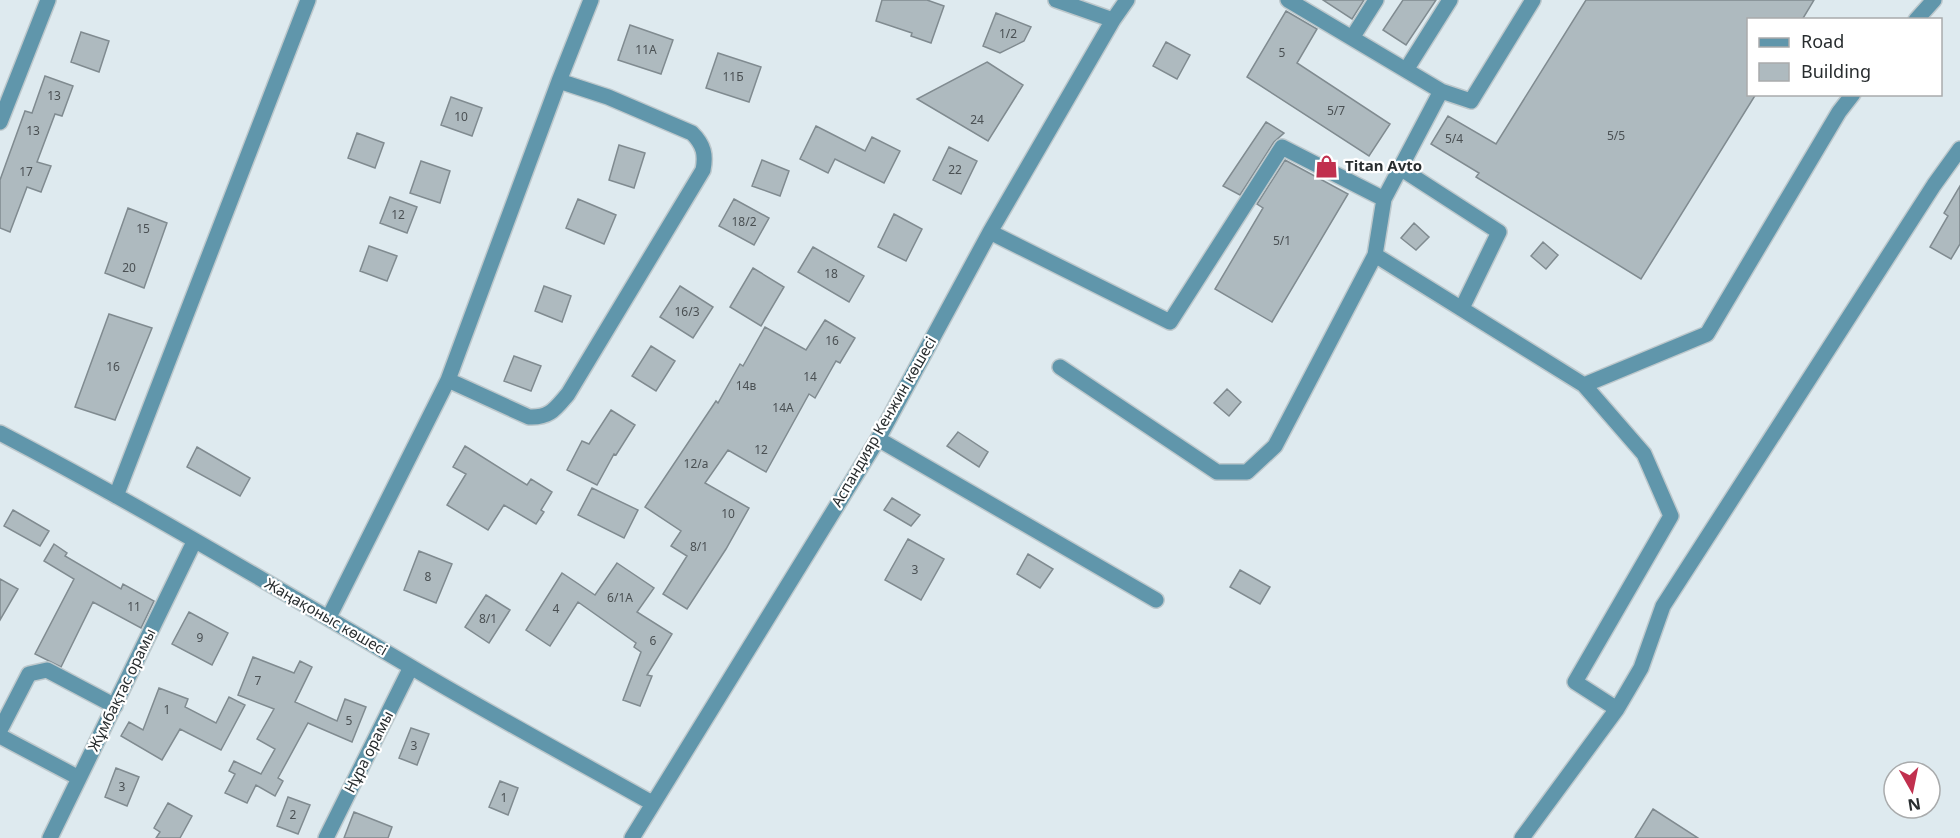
<svg xmlns="http://www.w3.org/2000/svg" width="1960" height="838" viewBox="0 0 1960 838" font-family="'Noto Sans',sans-serif">
  <style>
    .building { fill: #aebabf; stroke: #808b90; stroke-width: 1.5 }
    .lines { fill: none; stroke-linecap: round; stroke-linejoin: round }
    .minor-casing { stroke: #bdc8cc; stroke-width: 18 }
    .minor { stroke: #6096ab; stroke-width: 15 }
    .labels { text-anchor: middle; stroke-width: 4.5; stroke-linejoin: round; paint-order: stroke }
    .number-label { font-size: 12px; fill: #4a5053 }
    .poi-label { font-size: 15px; font-weight: bold; fill: #282d2f; stroke: #fff; text-anchor: start }
    .street-label { font-size: 15px; fill: #282d2f; stroke: #fff }
  </style>
  <rect width="100%" height="100%" fill="#deeaef"/>
  <!-- building -->
  <path class="building" d="M882,0H927L944,6L931,43L911,36L912,33L876,21Z
    M1323,0H1364L1352,19Z
    M1403,0H1436L1406,45L1383,30Z
    M1586,0H1814L1802,20H1749V94H1756L1641,279L1476,177L1479,173L1431,144L1448,116L1496,144Z
    M1286,11L1317,29L1297,63L1390,124L1369,156L1247,77Z
    M996,13L1031,27L1024,41L1000,53L983,46Z
    M630,25L673,40L661,74L618,60Z
    M81,32L109,41L99,72L71,62Z
    M1166,42L1190,55L1177,79L1153,66Z
    M718,53L761,67L749,102L706,88Z
    M987,62L1023,85L988,141L917,99Z
    M45,76L73,86L62,116L55,114L37,162L51,166L41,192L27,187L10,232L0,228V180L25,111L32,113Z
    M451,97L482,108L472,136L441,125Z
    M1266,122L1284,133L1274,142L1240,195L1223,186Z
    M816,126L865,151L872,137L900,151L884,183L835,159L828,173L800,159Z
    M357,133L384,143L375,168L348,158Z
    M619,145L645,153L634,188L609,180Z
    M949,147L977,161L961,194L933,180Z
    M762,160L789,171L780,196L752,186Z
    M1285,160L1348,194L1272,322L1215,289L1263,208L1257,204Z
    M421,161L450,171L440,203L410,193Z
    M1960,186V244L1951,259L1930,247L1948,216L1944,213Z
    M390,197L417,207L407,233L380,223Z
    M578,199L616,215L604,244L566,228Z
    M734,199L769,218L754,245L719,226Z
    M128,208L167,223L144,288L105,273Z
    M894,214L922,229L906,261L878,247Z
    M1414,223L1429,237L1416,250L1401,238Z
    M1543,242L1558,255L1546,269L1531,256Z
    M369,246L397,256L387,281L360,271Z
    M813,247L864,276L849,302L798,272Z
    M753,268L784,287L761,326L730,307Z
    M544,286L571,296L562,322L535,311Z
    M680,286L713,307L693,338L660,317Z
    M109,314L152,328L115,420L75,407Z
    M825,320L855,338L840,363L836,361L815,398L809,394L766,472L728,450L705,483L749,508L726,549L687,609L663,594L687,556L671,546L681,531L645,507L716,401L718,403L740,364L743,366L765,327L806,350Z
    M651,346L675,361L656,391L632,376Z
    M514,356L541,366L531,391L504,381Z
    M1227,389L1241,402L1229,416L1214,403Z
    M611,410L635,425L616,455L614,454L597,485L567,470L582,441L589,444Z
    M958,432L988,452L979,467L947,446Z
    M465,446L527,485L531,479L552,492L541,510L544,512L536,524L504,505L488,530L447,505L466,474L453,467Z
    M197,447L250,478L240,496L187,467Z
    M592,488L638,510L624,538L578,515Z
    M892,498L920,515L911,526L884,510Z
    M13,510L49,531L40,546L4,526Z
    M908,539L944,559L921,600L885,580Z
    M54,544L67,553L65,556L121,589L123,584L154,601L141,628L93,602L61,667L35,654L74,579L44,561Z
    M419,551L452,564L436,603L404,590Z
    M1028,554L1053,569L1040,588L1017,574Z
    M617,563L654,588L637,612L672,634L647,675L652,676L640,706L623,700L641,652L634,647L636,643L578,602L550,646L526,630L562,573L595,595Z
    M1240,570L1270,587L1260,604L1230,587Z
    M0,579L18,589L0,620Z
    M486,595L510,610L489,643L465,627Z
    M189,612L228,633L212,665L172,644Z
    M253,657L294,673L300,661L312,667L295,702L337,721L345,699L366,707L352,742L308,723L278,778L283,781L275,796L256,785L247,803L225,793L235,774L229,771L234,761L261,774L275,749L257,739L274,709L238,695Z
    M159,688L188,699L185,707L216,723L229,697L245,705L221,750L180,729L162,760L121,736L129,722L143,730Z
    M411,728L429,734L417,765L399,758Z
    M116,768L139,777L127,806L105,797Z
    M500,781L518,788L508,815L489,807Z
    M288,797L310,805L298,834L277,826Z
    M168,803L192,816L180,838H156L160,832L154,828Z
    M1653,809L1698,838H1635Z
    M354,812L392,827L388,838H344Z"/>
  <g class="lines">
    <defs>
      <path id="minor" d="M1056,0L1113,20
        M1288,0L1441,91
        M1916,20L1934,0
        M1352,38L1376,0
        M1406,70L1450,0
        M0,122L48,0
        M1400,168L1499,232L1462,308
        M1384,199L1375,255L1584,385L1644,454L1671,516L1575,682L1617,709
        M990,232L1170,322L1282,147L1384,199L1441,91L1471,101L1533,0
        M1060,367L1217,472H1247L1275,446L1375,255
        M448,380L559,81
        M1584,385L1707,334L1839,112L1853,94
        M0,433C140,506 275,587 411,667C490,714 572,758 652,803
        M878,439L1156,600
        M116,496L308,0
        M329,617L448,380L529,417C550,418 555,409 568,394L703,170C706,155 704,145 692,133L608,97L559,81L591,0
        M0,730L29,674L47,670L115,706
        M0,736L79,778
        M50,838L194,542
        M326,838L411,667
        M632,838L878,439L990,232L1113,20L1127,0
        M1522,838L1617,709L1641,668L1663,606L1934,185L1960,149"/>
    </defs>
    <!-- minor casing -->
    <use href="#minor" class="minor-casing"/>
    <!-- minor -->
    <use href="#minor" class="minor"/>
  </g>
  <!-- icons -->
  <defs>
    <symbol id="shop-bare" viewBox="-9 -9 18 18"><path d="M-5-2.5h2.3a2.7 3.5 0 0 1 5.4 0H5L5.5 6h-11ZM-1.5-2.5h3a1.5 2.3 0 0 0-3 0Z" fill="#c1304e" stroke="#fff" stroke-width="2.5" paint-order="stroke"/></symbol>
  </defs>
  <g fill-rule="evenodd">
    <use href="#shop-bare" x="1310" y="150" width="33" height="33"/>
  </g>
  <g class="labels">
    <!-- number labels -->
    <g class="number-label">
      <text x="1008" y="38">1/2</text>
      <text x="646" y="54">11А</text>
      <text x="1282" y="57">5</text>
      <text x="733" y="81">11Б</text>
      <text x="54" y="100">13</text>
      <text x="1336" y="115">5/7</text>
      <text x="461" y="121">10</text>
      <text x="977" y="124">24</text>
      <text x="33" y="135">13</text>
      <text x="1616" y="140">5/5</text>
      <text x="1454" y="143">5/4</text>
      <text x="955" y="174">22</text>
      <text x="26" y="176">17</text>
      <text x="398" y="219">12</text>
      <text x="744" y="226">18/2</text>
      <text x="143" y="233">15</text>
      <text x="1282" y="245">5/1</text>
      <text x="129" y="272">20</text>
      <text x="831" y="278">18</text>
      <text x="687" y="316">16/3</text>
      <text x="832" y="345">16</text>
      <text x="113" y="371">16</text>
      <text x="810" y="381">14</text>
      <text x="746" y="390">14в</text>
      <text x="783" y="412">14А</text>
      <text x="761" y="454">12</text>
      <text x="696" y="468">12/а</text>
      <text x="728" y="518">10</text>
      <text x="699" y="551">8/1</text>
      <text x="915" y="574">3</text>
      <text x="428" y="581">8</text>
      <text x="620" y="602">6/1А</text>
      <text x="134" y="611">11</text>
      <text x="556" y="613">4</text>
      <text x="488" y="623">8/1</text>
      <text x="200" y="642">9</text>
      <text x="653" y="645">6</text>
      <text x="258" y="685">7</text>
      <text x="167" y="714">1</text>
      <text x="349" y="725">5</text>
      <text x="414" y="750">3</text>
      <text x="122" y="791">3</text>
      <text x="504" y="802">1</text>
      <text x="293" y="819">2</text>
    </g>
    <!-- poi labels -->
    <g class="poi-label">
      <text x="1345" y="171">Titan Avto</text>
    </g>
    <!-- street labels -->
    <g class="street-label">
      <text transform="translate(884 422) rotate(-60)" y="5">Аспандияр Кенжин көшесі</text>
      <text transform="translate(326 617) rotate(30)" y="5">Жаңақоныс көшесі</text>
      <text transform="translate(122 690) rotate(-64)" y="5">Жұмбақтас орамы</text>
      <text transform="translate(369 752) rotate(-63)" y="5">Нұра орамы</text>
    </g>
  </g>
  <!-- legend -->
  <rect x="1747" y="18" width="195" height="78" fill="#ffffff" stroke="#a9abac" stroke-width="1.5"/>
  <rect x="1759" y="38" width="30" height="9" fill="#6096ab" stroke="#a9abac" stroke-width="1.5"/>
  <text x="1801" y="48" font-size="18" fill="#282d2f">Road</text>
  <rect x="1759" y="63" width="30" height="18" fill="#aebabf" stroke="#a9abac" stroke-width="1.5"/>
  <text x="1801" y="78" font-size="18" fill="#282d2f">Building</text>
  <!-- north arrow -->
  <g transform="translate(1912 790) rotate(171)"><circle r="28" fill="#ffffff" stroke="#a9abac" stroke-width="1.5"/>
  <path d="M0-4.5L10 22L0 15L-10 22Z" fill="#c1304e"/>
  <text y="-9" font-size="16" font-weight="bold" text-anchor="middle" fill="#282d2f">N</text>
  </g>
</svg>
